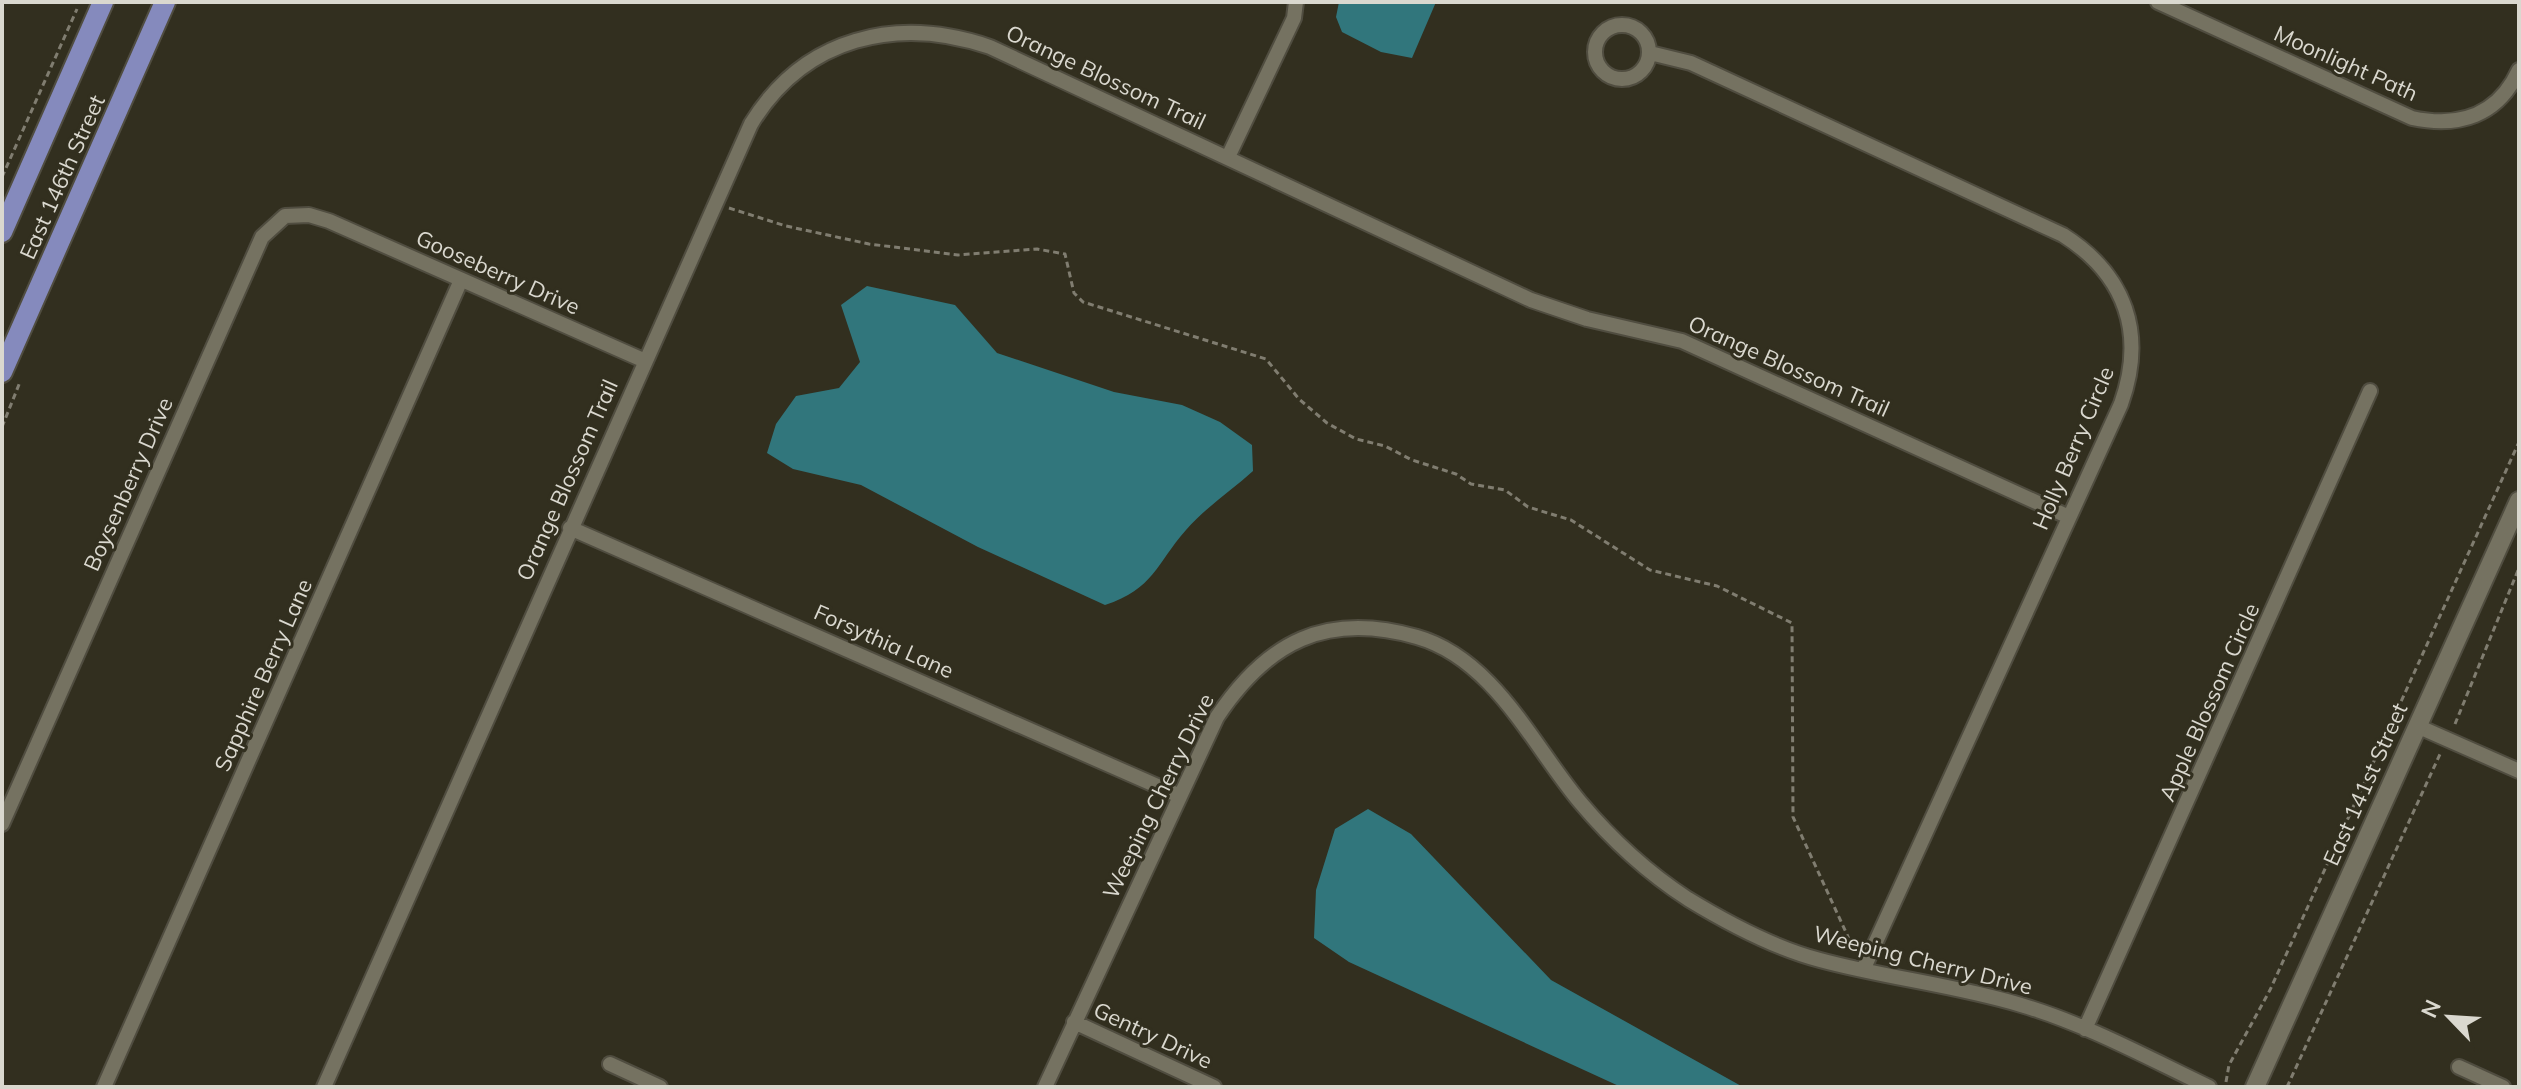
<svg xmlns="http://www.w3.org/2000/svg" width="2521" height="1089" viewBox="0 0 2521 1089" font-family="Mulish,sans-serif">
  <style>
    .water { fill: #31767c }
    .lines { fill: none; stroke-linecap: round; stroke-linejoin: round }
    .minor-casing { stroke: #504d40; stroke-width: 18 }
    .tertiary-casing { stroke: #504d40; stroke-width: 22 }
    .primary-casing { stroke: #504d40; stroke-width: 24 }
    .path { stroke: #807d70; stroke-width: 3; stroke-dasharray: 6 4; stroke-linecap: butt }
    .minor { stroke: #757261; stroke-width: 14 }
    .tertiary { stroke: #757261; stroke-width: 18 }
    .primary { stroke: #858abd; stroke-width: 20 }
    .labels { text-anchor: middle; stroke-width: 6; stroke-linejoin: round; paint-order: stroke }
    .street-label { font-size: 22px; fill: #dad8cf; stroke: #322f1f }
  </style>
  <rect width="100%" height="100%" fill="#322f1f"/>
  <!-- water -->
  <path class="water" d="M1339,2H1436L1412,58L1381,52L1342,32L1336,17Z
    M867,286L955,305L997,353L1114,392L1182,405L1220,422L1252,445L1253,471C1232,490 1205,508 1186,530C1156,564 1154,589 1105,605L978,547L861,485L793,469L767,453L776,424L796,396L839,388L860,362L841,305Z
    M1368,809L1411,834L1551,980L1743,1087H1621L1349,962L1314,938L1316,890L1335,829Z"/>
  <g class="lines">
    <defs>
      <path id="minor" d="M2158,2L2412,118C2459,128 2498,116 2519,70
        M1595 52a27 27 0 1 1 54 0a27 27 0 1 1-54 0Z
        M1650,53L1691,63L2063,235C2126,275 2146,334 2121,404L1863,970
        M1228,157L1294,18L1296,2
        M570,528L1180,796
        M2417,726L2519,771
        M2,824L262,237L285,216L309,215L329,221L643,360
        M1074,1022L1214,1087
        M2085,1029L2370,391
        M610,1064L660,1087
        M2459,1067L2503,1087
        M104,1087L461,280
        M324,1087L751,124C804,37 897,15 990,47L1531,300L1587,319L1682,341L2069,517
        M1045,1087L1217,717C1267,642 1326,611 1417,637C1494,659 1533,746 1580,802C1611,839 1648,873 1688,899C1729,924 1774,948 1820,960C1886,978 1955,985 2021,1005C2086,1024 2148,1058 2209,1087"/>
      <path id="tertiary" d="M2255,1087L2519,501"/>
      <path id="primary" d="M2,232L103,2
        M2,372L165,2"/>
    </defs>
    <!-- minor casing -->
    <use href="#minor" class="minor-casing"/>
    <!-- tertiary casing -->
    <use href="#tertiary" class="tertiary-casing"/>
    <!-- primary casing -->
    <use href="#primary" class="primary-casing"/>
    <!-- path -->
    <path class="path" d="M2,177L77,9
      M729,208L786,226L869,244L958,255L1037,249L1065,254L1074,293L1083,302L1266,359L1299,399L1327,423L1356,439L1385,446L1412,460L1456,474L1471,484L1505,490L1528,507L1571,520L1650,570L1717,586L1792,623L1793,817L1855,952
      M2,427L20,382
      M2455,724L2519,568
      M2226,1082L2229,1065L2270,990L2519,442
      M2287,1087L2441,752"/>
    <!-- minor -->
    <use href="#minor" class="minor"/>
    <!-- tertiary -->
    <use href="#tertiary" class="tertiary"/>
    <!-- primary -->
    <use href="#primary" class="primary"/>
  </g>
  <g class="labels">
    <!-- street labels -->
    <g class="street-label">
      <text transform="translate(2346 63) rotate(24)" y="8">Moonlight Path</text>
      <text transform="translate(1106 77) rotate(25)" y="8">Orange Blossom Trail</text>
      <text transform="translate(62 177) rotate(-66)" y="8">East 146th Street</text>
      <text transform="translate(498 272) rotate(24)" y="8">Gooseberry Drive</text>
      <text transform="translate(1789 366) rotate(24)" y="8">Orange Blossom Trail</text>
      <text transform="translate(2073 448) rotate(-67)" y="8">Holly Berry Circle</text>
      <text transform="translate(567 480) rotate(-66)" y="8">Orange Blossom Trail</text>
      <text transform="translate(128 484) rotate(-66)" y="8">Boysenberry Drive</text>
      <text transform="translate(884 641) rotate(24)" y="8">Forsythia Lane</text>
      <text transform="translate(263 675) rotate(-66)" y="8">Sapphire Berry Lane</text>
      <text transform="translate(2209 702) rotate(-66)" y="8">Apple Blossom Circle</text>
      <text transform="translate(2365 784) rotate(-66)" y="8">East 141st Street</text>
      <text transform="translate(1158 796) rotate(-64)" y="8">Weeping Cherry Drive</text>
      <text transform="translate(1923 960) rotate(14)" y="8">Weeping Cherry Drive</text>
      <text transform="translate(1153 1035) rotate(25)" y="8">Gentry Drive</text>
    </g>
  </g>
  <!-- border -->
  <rect width="2521" height="1089" fill="none" stroke="#dad8cf" stroke-width="8"/>
  <!-- north arrow -->
  <g transform="translate(2449 1017) rotate(295)" stroke="#322f1f" stroke-width="6" paint-order="stroke">
  <path d="M0-6L14 30L0 20L-14 30Z" fill="#dad8cf"/>
  <text y="-12" font-size="22" font-weight="bold" text-anchor="middle" fill="#dad8cf">N</text>
  </g>
</svg>
